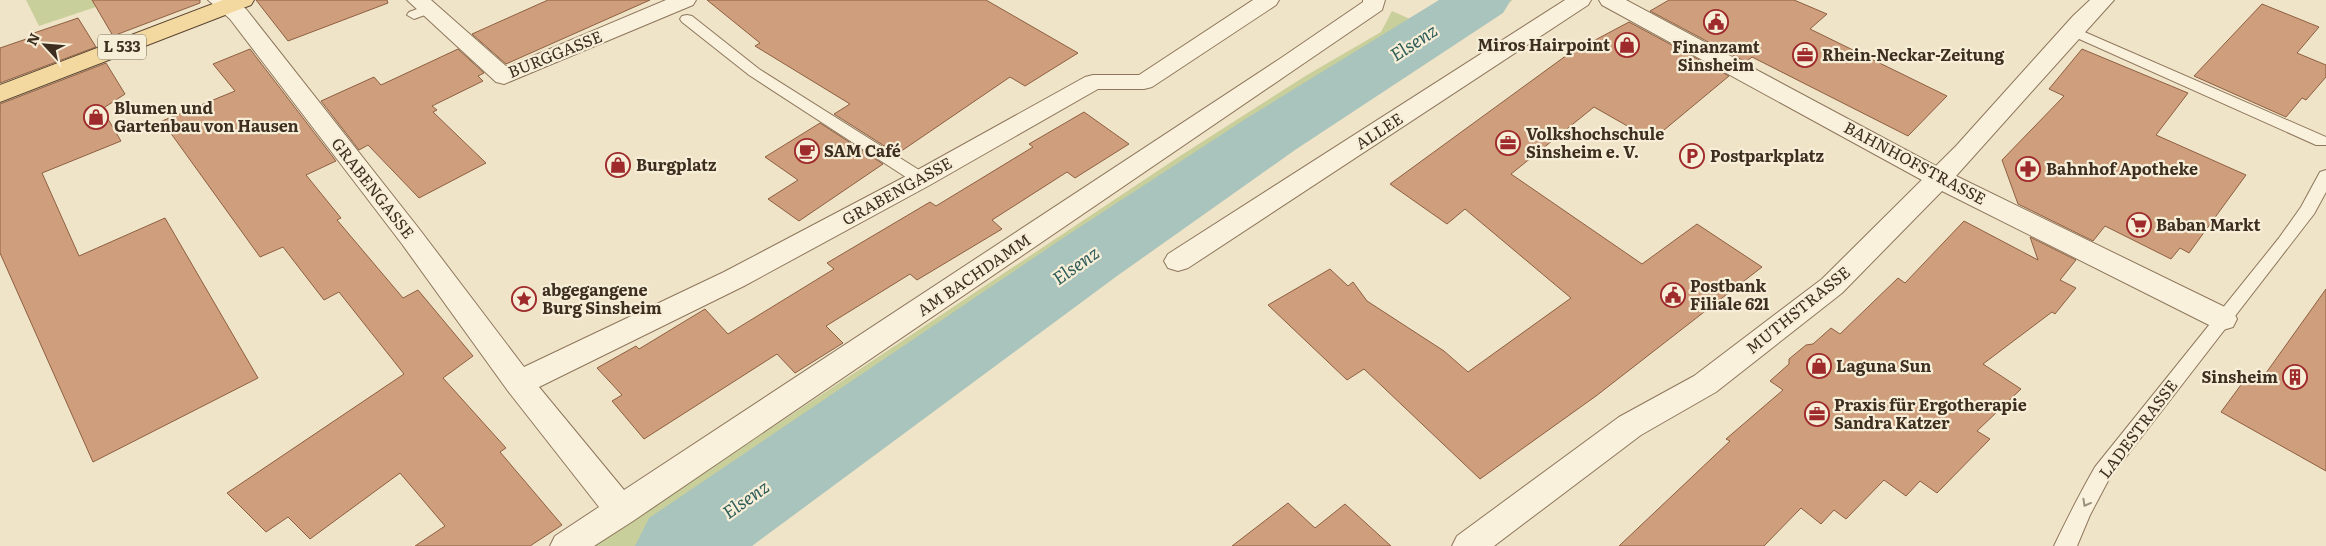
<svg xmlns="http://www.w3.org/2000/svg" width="2326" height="546" viewBox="0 0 2326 546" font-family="Literata,serif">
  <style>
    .green { fill: #c9cf9b }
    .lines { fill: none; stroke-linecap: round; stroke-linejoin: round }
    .river { fill: #a9c4bc; fill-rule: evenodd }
    .building { fill: #cf9f7d; stroke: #8d5f41 }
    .service-casing { stroke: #8d765c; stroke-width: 2 }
    .pedestrian-casing { stroke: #8d765c; stroke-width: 2 }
    .minor-casing { stroke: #8d765c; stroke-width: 2 }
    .primary-casing { stroke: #5b4430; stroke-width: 2 }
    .service { fill: #faf1dc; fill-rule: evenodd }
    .pedestrian { fill: #faf1dc; fill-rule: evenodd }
    .minor { fill: #faf1dc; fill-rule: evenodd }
    .primary { fill: #f3d9a0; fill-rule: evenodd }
    .oneway { stroke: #9c907e }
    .labels { text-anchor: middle; stroke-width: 4.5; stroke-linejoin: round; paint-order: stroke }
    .shield { fill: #f7eed8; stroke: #756857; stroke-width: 1 }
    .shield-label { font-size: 15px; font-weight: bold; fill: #3d2e20 }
    .poi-label { font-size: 16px; font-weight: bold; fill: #3d2e20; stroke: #f7eed8; text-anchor: start }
    .street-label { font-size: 16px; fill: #3d2e20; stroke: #f7eed8 }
    .water-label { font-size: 18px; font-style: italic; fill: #2f5d5a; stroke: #f7eed8 }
  </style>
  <rect width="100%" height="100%" fill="#f0e4c8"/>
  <!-- green -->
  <path class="green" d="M26,0H92L96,7L39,26Z
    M1441,0H1513L1441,46L735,546H594L1180,156L1307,75L1381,32L1392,11L1410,19Z"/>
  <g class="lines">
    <!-- river -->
    <path class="river" d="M1439,0H1511L1503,13L1295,150L1117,276L752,546H635L649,518L1063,238L1247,118Z"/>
  </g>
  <!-- building -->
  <path class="building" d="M92,0H200V3L113,36Z
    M256,0H387L388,3L288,41Z
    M548,0H650L506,64L472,34Z
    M707,0H986L1078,53L1025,86L1010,77L897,154L834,114L850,104L755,46L760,43Z
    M1669,0H1794L1827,14L1810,29L1947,96L1908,136L1752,57L1746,62L1650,11Z
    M2262,4L2319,27L2297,53L2326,65V77L2306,100L2302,98L2286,117L2194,76Z
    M78,18L96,47L0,83V48L32,37L31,34Z
    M1629,22L1729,76L1652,140L1594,107L1511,174L1642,264L1697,224L1762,267L1596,396L1480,479L1364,369L1347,380L1268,305L1330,269L1348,286L1353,282L1367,301L1444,351L1468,372L1571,298L1465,209L1447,224L1390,184L1567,55Z
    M250,49L336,161L306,175L341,218L337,220L403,298L418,290L473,356L443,378L506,448L500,452L562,525L530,546H415L445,526L400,473L310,539L288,517L266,532L227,493L404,374L339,292L324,300L283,247L260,257L162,121L235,91L213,64Z
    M458,49L484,73L478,76L483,81L432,106L437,110L433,112L486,163L419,198L368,145L359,150L321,101L374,77L381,85Z
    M2082,49L2188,93L2156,135L2246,175L2189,253L2180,248L2171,259L2105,226L2093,241L2018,204L2002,160L2064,96L2049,89Z
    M106,63L125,94L102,109L121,141L42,173L79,256L165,218L258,378L93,462L0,253V104Z
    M1084,112L1129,144L1075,178L1067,172L992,220L1002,229L917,280L910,274L826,326L843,343L795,373L777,354L644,439L612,401L622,395L597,368L636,346L639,349L705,309L728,334L834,269L827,263L930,202L936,206L1033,147L1029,144Z
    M820,123L883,164L799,221L768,199L798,180L765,157Z
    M1964,221L2038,260L2030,237L2076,260L2060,280L2076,288L2055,314L2052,312L1983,364L2021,389L1977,431L1990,439L1937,493L1920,481L1906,496L1884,480L1846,519L1834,510L1821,524L1801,508L1764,546H1619L1730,441L1726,439L1783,390L1770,381L1789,364V359L1806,345L1813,344L1831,328L1840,334L1898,278L1905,283Z
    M2326,289V471L2221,412L2249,374L2261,380Z
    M1288,503L1315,528L1345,504L1391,546H1232Z"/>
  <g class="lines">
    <defs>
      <path id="service" d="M428,5L435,9L433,12L414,19L407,15L409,12Z
        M687,15L692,16L759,69L927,175L929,179L927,183H915L749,75L682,22L680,19L682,16Z
        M2073,27L2326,137V145H2316L2068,34L2066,31Z
        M2326,170V192L2314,214L2109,479L2090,515L2077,546H2054C2067,519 2080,493 2095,467L2279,238L2301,207L2320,172Z"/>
      <path id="pedestrian" d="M1565,0H1591L1588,5L1188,268L1178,271L1168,268L1164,261L1168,254Z
        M1599,0H1626L1949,173L1953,179L1949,185L1940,188L1931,185L1602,5Z"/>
      <path id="minor" d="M208,0H233L246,9L420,230L524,367L724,272L912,173L1085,77L1093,75H1139L1253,0H1279L1276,5L1152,87L1144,89H1098L930,185L744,286L539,387L624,490L1281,58L1363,2V0H1385L1382,10L1297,68L633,521L594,546H550L555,536L599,507L508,391L402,244L230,19Z
        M407,0H431L507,67L666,0H696L693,5L504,84L496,82Z
        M2090,0H2114L1956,176L2233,311L2237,319L2233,327L2223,330L2213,327L1942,191L1842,293L1716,392L1641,435L1494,546H1452L1457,536L1619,417L1694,376L1822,279L1956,146L2073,16Z"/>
      <path id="primary" d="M223,0H254L251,5L0,102V85Z"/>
    </defs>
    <!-- service casing -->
    <use href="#service" class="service-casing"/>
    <!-- pedestrian casing -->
    <use href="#pedestrian" class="pedestrian-casing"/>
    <!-- minor casing -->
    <use href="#minor" class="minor-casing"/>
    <!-- primary casing -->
    <use href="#primary" class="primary-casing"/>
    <!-- service -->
    <use href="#service" class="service"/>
    <!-- pedestrian -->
    <use href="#pedestrian" class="pedestrian"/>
    <!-- minor -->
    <use href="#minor" class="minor"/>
    <!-- primary -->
    <use href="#primary" class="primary"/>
  </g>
  <!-- one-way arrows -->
  <defs><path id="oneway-chevron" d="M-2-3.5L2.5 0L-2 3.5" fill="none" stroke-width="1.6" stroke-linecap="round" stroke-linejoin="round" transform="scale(1.25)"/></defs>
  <use class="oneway" href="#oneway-chevron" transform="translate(2086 503) rotate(119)"/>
  <!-- icons -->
  <defs>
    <symbol id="civic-ring" viewBox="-11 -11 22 22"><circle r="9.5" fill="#f7eed8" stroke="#9e2a2b" stroke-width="1.5"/><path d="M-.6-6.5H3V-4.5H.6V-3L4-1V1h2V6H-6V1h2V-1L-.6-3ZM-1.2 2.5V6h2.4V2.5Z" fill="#9e2a2b"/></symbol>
    <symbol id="shop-ring" viewBox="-11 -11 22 22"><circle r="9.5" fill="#f7eed8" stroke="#9e2a2b" stroke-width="1.5"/><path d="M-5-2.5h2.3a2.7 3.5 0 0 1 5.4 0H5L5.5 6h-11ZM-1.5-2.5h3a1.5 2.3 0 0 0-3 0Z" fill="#9e2a2b"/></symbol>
    <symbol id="office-ring" viewBox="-11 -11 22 22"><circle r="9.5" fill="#f7eed8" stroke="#9e2a2b" stroke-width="1.5"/><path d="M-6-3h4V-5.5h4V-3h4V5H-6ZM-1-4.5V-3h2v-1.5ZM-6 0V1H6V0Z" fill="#9e2a2b"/></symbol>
    <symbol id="cafe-ring" viewBox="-11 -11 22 22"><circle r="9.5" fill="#f7eed8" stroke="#9e2a2b" stroke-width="1.5"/><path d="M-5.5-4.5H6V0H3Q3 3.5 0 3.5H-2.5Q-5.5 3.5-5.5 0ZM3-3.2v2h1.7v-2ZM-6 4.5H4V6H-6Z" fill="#9e2a2b"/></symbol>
    <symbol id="parking-ring" viewBox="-11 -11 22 22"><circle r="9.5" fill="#f7eed8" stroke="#9e2a2b" stroke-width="1.5"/><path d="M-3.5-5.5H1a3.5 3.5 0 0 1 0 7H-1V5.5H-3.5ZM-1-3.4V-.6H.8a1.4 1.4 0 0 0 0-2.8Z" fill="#9e2a2b"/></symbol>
    <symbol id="pharmacy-ring" viewBox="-11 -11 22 22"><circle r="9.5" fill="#f7eed8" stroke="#9e2a2b" stroke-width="1.5"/><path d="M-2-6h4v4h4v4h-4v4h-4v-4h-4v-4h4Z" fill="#9e2a2b"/></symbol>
    <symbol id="supermarket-ring" viewBox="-11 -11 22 22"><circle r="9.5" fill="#f7eed8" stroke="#9e2a2b" stroke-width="1.5"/><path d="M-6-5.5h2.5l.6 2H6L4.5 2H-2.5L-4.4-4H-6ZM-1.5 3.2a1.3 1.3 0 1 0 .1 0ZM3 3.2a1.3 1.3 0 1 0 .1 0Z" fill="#9e2a2b"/></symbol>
    <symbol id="sight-ring" viewBox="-11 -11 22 22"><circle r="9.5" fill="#f7eed8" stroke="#9e2a2b" stroke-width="1.5"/><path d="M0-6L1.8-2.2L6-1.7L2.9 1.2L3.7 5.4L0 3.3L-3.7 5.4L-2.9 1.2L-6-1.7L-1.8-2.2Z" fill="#9e2a2b"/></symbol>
    <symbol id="building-ring" viewBox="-11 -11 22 22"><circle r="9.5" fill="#f7eed8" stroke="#9e2a2b" stroke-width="1.5"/><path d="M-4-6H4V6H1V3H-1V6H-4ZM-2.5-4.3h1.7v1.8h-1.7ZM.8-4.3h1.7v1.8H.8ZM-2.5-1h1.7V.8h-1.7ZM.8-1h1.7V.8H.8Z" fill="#9e2a2b"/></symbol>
  </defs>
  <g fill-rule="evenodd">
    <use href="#civic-ring" x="1702" y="8" width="28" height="28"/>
    <use href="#shop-ring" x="1613" y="31" width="28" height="28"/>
    <use href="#office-ring" x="1791" y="41" width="28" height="28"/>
    <use href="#shop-ring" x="82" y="103" width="28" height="28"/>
    <use href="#office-ring" x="1494" y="129" width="28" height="28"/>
    <use href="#cafe-ring" x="793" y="137" width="28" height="28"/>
    <use href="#parking-ring" x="1678" y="142" width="28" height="28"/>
    <use href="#shop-ring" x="604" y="151" width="28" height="28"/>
    <use href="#pharmacy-ring" x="2014" y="155" width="28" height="28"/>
    <use href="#supermarket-ring" x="2125" y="211" width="28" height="28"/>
    <use href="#civic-ring" x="1659" y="281" width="28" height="28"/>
    <use href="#sight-ring" x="510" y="285" width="28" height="28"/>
    <use href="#shop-ring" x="1805" y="352" width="28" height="28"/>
    <use href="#building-ring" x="2281" y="363" width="28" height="28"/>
    <use href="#office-ring" x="1803" y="400" width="28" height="28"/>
  </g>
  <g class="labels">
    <!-- shield labels -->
    <rect class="shield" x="98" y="34.5" width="48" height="25" rx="4"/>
    <g class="shield-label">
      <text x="122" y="52">L 533</text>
    </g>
    <!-- poi labels -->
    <g class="poi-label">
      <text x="1610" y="51" text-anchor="end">Miros Hairpoint</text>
      <text x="1716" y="53" text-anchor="middle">Finanzamt<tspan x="1716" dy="18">Sinsheim</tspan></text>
      <text x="1822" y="61">Rhein-Neckar-Zeitung</text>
      <text x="114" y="114">Blumen und<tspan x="114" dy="18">Gartenbau von Hausen</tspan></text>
      <text x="1526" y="140">Volkshochschule<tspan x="1526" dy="18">Sinsheim e. V.</tspan></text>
      <text x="824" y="157">SAM Café</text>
      <text x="1710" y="162">Postparkplatz</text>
      <text x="636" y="171">Burgplatz</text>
      <text x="2046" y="175">Bahnhof Apotheke</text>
      <text x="2156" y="231">Baban Markt</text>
      <text x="1690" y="292">Postbank<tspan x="1690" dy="18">Filiale 621</tspan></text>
      <text x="542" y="296">abgegangene<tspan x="542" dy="18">Burg Sinsheim</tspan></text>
      <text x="1836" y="372">Laguna Sun</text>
      <text x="2278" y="383" text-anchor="end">Sinsheim</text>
      <text x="1834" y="411">Praxis für Ergotherapie<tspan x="1834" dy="18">Sandra Katzer</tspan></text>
    </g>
    <!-- street labels -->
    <g class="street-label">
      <text transform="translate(555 54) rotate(-22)" y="6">BURGGASSE</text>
      <text transform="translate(1379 131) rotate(-33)" y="6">ALLEE</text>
      <text transform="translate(1915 163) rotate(28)" y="6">BAHNHOFSTRASSE</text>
      <text transform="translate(373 188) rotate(52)" y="6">GRABENGASSE</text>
      <text transform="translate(897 191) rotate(-29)" y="6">GRABENGASSE</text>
      <text transform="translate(974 275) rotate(-34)" y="6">AM BACHDAMM</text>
      <text transform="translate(1798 310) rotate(-39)" y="6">MUTHSTRASSE</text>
      <text transform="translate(2138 429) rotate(-53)" y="6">LADESTRASSE</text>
    </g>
    <!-- water labels -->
    <g class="water-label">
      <text transform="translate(1414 43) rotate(-33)" y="6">Elsenz</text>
      <text transform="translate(1076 266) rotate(-35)" y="6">Elsenz</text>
      <text transform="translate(746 500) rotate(-35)" y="6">Elsenz</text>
    </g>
  </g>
  <!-- north arrow -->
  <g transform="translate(45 45) rotate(296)" stroke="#f7eed8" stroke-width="4" paint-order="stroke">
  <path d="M0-4L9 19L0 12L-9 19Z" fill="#3d2e20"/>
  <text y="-8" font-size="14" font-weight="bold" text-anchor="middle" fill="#3d2e20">N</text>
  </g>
</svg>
